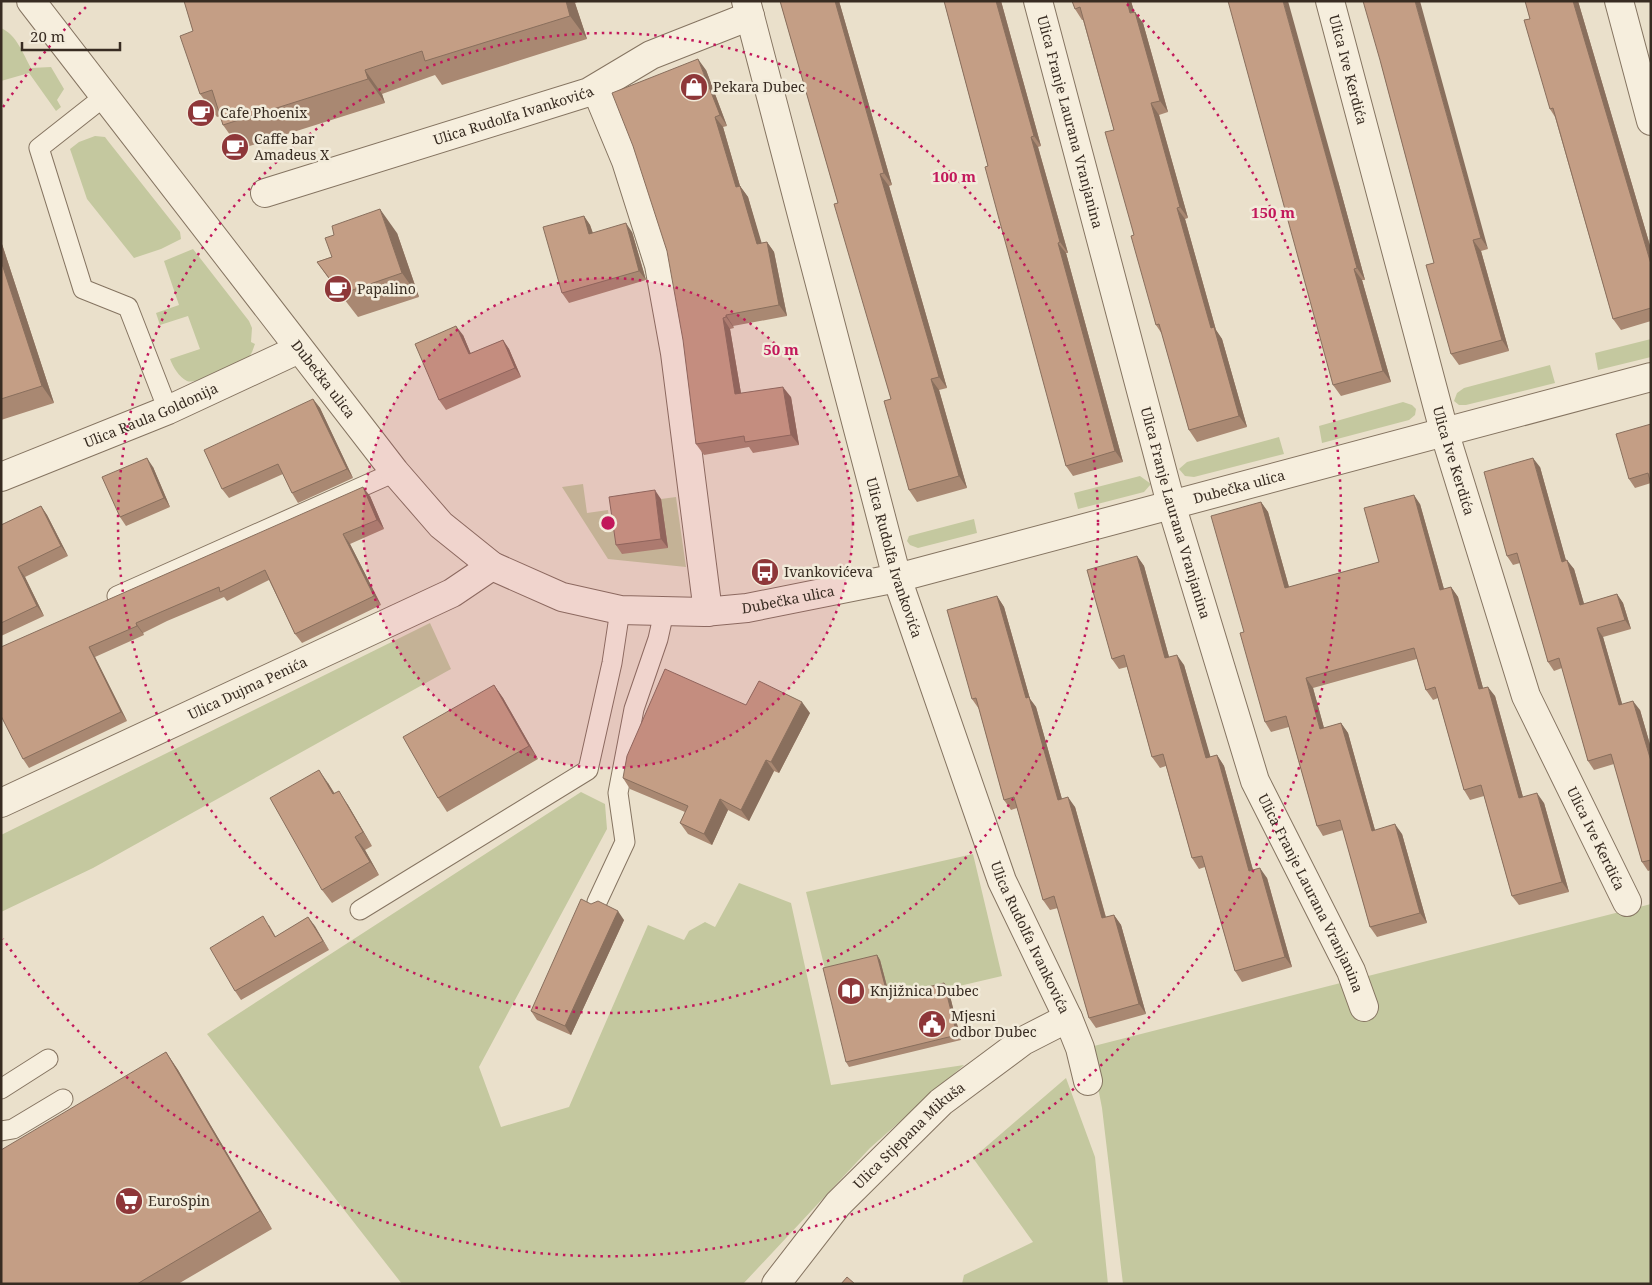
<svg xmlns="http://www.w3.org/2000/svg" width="1652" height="1285" viewBox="0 0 1652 1285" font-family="'Noto Serif',serif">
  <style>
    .green { fill: #c4c89f }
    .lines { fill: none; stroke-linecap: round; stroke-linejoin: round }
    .service-casing { stroke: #857461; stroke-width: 21 }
    .minor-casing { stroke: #857461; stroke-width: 30 }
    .service { stroke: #f6eedd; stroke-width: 19 }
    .minor { stroke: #f6eedd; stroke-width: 28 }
    .wall { fill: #a98872 }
    .shaded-wall { fill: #896f5d }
    .building { fill: #c49e85; stroke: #896f5d }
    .ring { fill: none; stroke: #c2185b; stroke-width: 2.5; stroke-dasharray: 2.5 5 }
    .labels { text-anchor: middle; stroke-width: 5; stroke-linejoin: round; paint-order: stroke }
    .street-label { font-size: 14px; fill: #382c22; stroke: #f2ebda }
    .poi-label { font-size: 14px; fill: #382c22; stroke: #f2ebda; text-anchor: start }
    .centre { fill: #c2185b; stroke: #f2ebda; stroke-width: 2.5 }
    .ring-label { font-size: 15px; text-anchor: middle; font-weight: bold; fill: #c2185b; stroke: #f2ebda; stroke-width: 5; stroke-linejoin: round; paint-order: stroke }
  </style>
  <rect width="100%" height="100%" fill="#eae0cb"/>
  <!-- green -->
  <path class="green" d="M1,28C17,35 23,54 31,68L51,67L64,89L57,100L61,107L56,111L29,73L1,81Z
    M95,136L105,137L108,141L180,232L181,239L161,249L134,258L87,199L70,149L79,142Z
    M193,249L249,321L252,328L251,342L255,344C253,349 252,354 248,358C241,366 197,385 187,381C179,377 173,367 170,359L200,349L188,316L160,325L156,313L179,305L164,261Z
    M1651,339V357L1598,370L1595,353Z
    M1550,365L1555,383L1466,405H1459L1454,401L1457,393L1464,388Z
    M1403,402L1412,405L1416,409L1415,415L1409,420L1322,443L1319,426Z
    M1279,437L1284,454L1194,477L1185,476L1179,469L1187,462Z
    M1140,476L1151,484L1144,492L1078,509L1074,493Z
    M583,484L587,513L608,510L610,525L618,524L661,499L676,497L686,567L608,559L562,487Z
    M974,519L977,533L918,548L910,545L907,541L909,536Z
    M430,623L451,669L93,868L1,912V835Z
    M581,792L605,804L607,829L479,1067L501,1127L569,1107L648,925L684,940L689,931L705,922L715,927L739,883L791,903L831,1085L964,1065L870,1148L743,1284H402L207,1034Z
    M973,854L1002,976L891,1002L826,973L806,892Z
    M1651,904V1284H1123L1102,1108L1090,1047Z
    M1066,1078L1095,1157L1108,1284H962L964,1275L1033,1242L973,1158Z"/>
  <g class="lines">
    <defs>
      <path id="service" d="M105,96L39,148L83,289L128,307L168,410
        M117,596L395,472
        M597,902L625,842L618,793L634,709L658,639L664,612
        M360,910L588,770L612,663L620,610
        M1,1089L48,1059
        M1,1131L13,1129L63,1099"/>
      <g id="minor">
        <path id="s1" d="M31,1L395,472L441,525L492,566L562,597L620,610L704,612L747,608L897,578L1651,377"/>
        <path id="s2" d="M746,1L897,578L1002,881L1068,1018L1080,1048L1088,1081"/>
        <path id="s3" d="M1038,1L1171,504L1255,781L1351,971L1364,1007"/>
        <path id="s4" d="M1330,1L1444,431L1526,696L1627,902"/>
        <path d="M1619,1L1651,121"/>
        <path d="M596,89L626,161L659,265L675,353L708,612"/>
        <path id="s5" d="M265,193L589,92L651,55L750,16"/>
        <path id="s6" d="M1,477L168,410L299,349"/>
        <path id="s7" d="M1,803L452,593L492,566"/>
        <path id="s8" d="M776,1284L838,1204L941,1102L1023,1041L1068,1018"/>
      </g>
    </defs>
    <!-- service casing -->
    <use href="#service" class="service-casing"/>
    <!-- minor casing -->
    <use href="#minor" class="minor-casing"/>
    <!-- service -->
    <use href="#service" class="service"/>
    <!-- minor -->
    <use href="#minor" class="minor"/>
  </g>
  <!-- wall -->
  <path class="wall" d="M184,1H580L575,3L587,39L442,85L435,75L382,94L385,103L240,149L223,125L220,116L217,117L200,94L193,31Z
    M780,1H839L892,185L889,186L947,388L939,390L967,488L917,502L909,490L891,399L838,203Z
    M944,1H1001L1041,146L1038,147L1068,253H1066L1123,462L1073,476L1066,466L988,166Z
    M1072,1H1131L1134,12L1143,23L1168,112L1159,115L1188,218L1185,219L1216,330L1222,339L1247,427L1197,442L1189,430L1162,334L1156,325L1134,235L1114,130L1083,20H1082L1075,9Z
    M1525,1H1578L1651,249V321L1621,330L1613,319L1555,117L1550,109L1530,19Z
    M1380,60L1488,249L1481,251L1509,351L1459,365L1451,354L1434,263Z
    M706,70L727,126L723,127L740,186L748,197L761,243L767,242L774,252L787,316L733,326L734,328L730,329L741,393L791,397L799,445L753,453L749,447L704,455L696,444Z
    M1338,181L1365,280H1362L1391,382L1341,396L1333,385Z
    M584,216L590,225L593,233L632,232L646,280L569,303L562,293Z
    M397,233L419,297L358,317L334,286L317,262Z
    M1,241L54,403L1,420Z
    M463,335L471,354L503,340L509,349L521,377L446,410L439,400Z
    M313,399L320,408L353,478L298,503L292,493L283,474L229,498L222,489Z
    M1651,424V483L1635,488L1629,479Z
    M153,467L170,507L126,526L120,517Z
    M1540,467L1566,561L1574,569L1584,604L1617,594L1623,603L1631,629L1603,637L1622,704L1640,710L1651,748V870L1648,871L1642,862L1614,764L1594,770L1588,761L1562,668L1554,671L1548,662L1520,563L1513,565L1507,556Z
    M370,496L384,529L350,544L381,605L302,643L295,634L269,580L227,601L224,597L167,621L143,633L144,635L95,657L127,721L29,768L23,759L1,647Z
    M661,499L668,548L622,554L616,545Z
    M1261,502L1268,512L1289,587L1379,562L1420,504L1444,589L1451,587L1458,597L1483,688L1495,696L1523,797L1544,803L1569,892L1519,905L1512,896L1484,796L1470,800L1464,790L1438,698L1433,700L1426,690L1417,659L1313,688L1324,728L1341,723L1348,733L1375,830L1402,834L1427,923L1377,937L1370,927L1343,830L1323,836L1317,826L1289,727L1271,732L1265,722L1244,632Z
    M41,506L47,515L68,556L25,577L44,616L1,636V525Z
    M1137,556L1144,566L1169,657L1184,665L1210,757L1217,755L1224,766L1253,870L1267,878L1292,967L1242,982L1235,971L1205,867L1199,869L1192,858L1166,766L1160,768L1152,757L1127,667L1119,669L1112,659Z
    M997,596L1004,607L1030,699L1036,707L1062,799L1075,807L1106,917L1114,915L1121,925L1146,1014L1096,1028L1089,1018L1058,908L1050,910L1043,900L1017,808L1011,810L1004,800L979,709L972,699Z
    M494,685L503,698L538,759L447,812L438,798Z
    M746,705L810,713L779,773L774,771L749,821L728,810L712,845L688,834L680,823L685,812L630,789L623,778Z
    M328,783L335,794L348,805L372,846L365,850L379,875L332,903L322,890Z
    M591,904L624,920L571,1035L537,1020L531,1011Z
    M308,917L329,950L241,1000L235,991L269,925L276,937Z
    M877,955L880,960L890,997L944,983L948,988L961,1040L849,1067L846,1062Z
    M166,1052L178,1070L272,1229L178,1284H1Z"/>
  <!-- shaded-wall -->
  <path class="shaded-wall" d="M566,1H574L575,3L587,39L570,16Z
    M835,1H839L892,185L884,173Z
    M996,1H1001L1041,146L1034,136Z
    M1127,1H1131L1138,25L1130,13Z
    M1283,1H1288L1338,181L1365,280L1357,268Z
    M1415,1H1420L1488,249L1481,238Z
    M1573,1H1578L1651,249V264Z
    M1135,12L1143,23L1168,112L1160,101Z
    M698,59L706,70L727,126L720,115Z
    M365,70L382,94L385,103L368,79Z
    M1151,103L1159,115L1188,218L1180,207Z
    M715,117L723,127L740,186L748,197L765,254L757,244L736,187Z
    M1031,137L1038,147L1068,253L1060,242Z
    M880,174L889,186L947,388L939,377Z
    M1177,208L1185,219L1216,330L1222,339L1247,427L1239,416L1211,328Z
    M380,209L397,233L419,297L402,273Z
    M584,216L590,225L596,243L589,234Z
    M626,223L632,232L646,280L639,271Z
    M1473,240L1481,251L1509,351L1502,340Z
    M1,241L54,403L42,386L1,261Z
    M767,242L774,252L787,316L779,305Z
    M1058,243L1066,253L1123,462L1115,451Z
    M1354,269L1362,280L1391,382L1383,371Z
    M726,315L733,326L734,328L726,317Z
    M723,318L730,329L743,405L735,394Z
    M456,326L463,335L475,364L469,354Z
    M503,340L509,349L521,377L515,368Z
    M931,379L939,390L967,488L959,476Z
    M783,387L791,397L799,445L791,435Z
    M313,399L320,408L353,478L347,469Z
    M147,458L153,467L170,507L164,498Z
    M1533,458L1540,467L1569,571L1562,562Z
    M363,487L370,496L384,529L377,520Z
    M655,490L661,499L668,548L661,539Z
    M1414,495L1420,504L1447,600L1440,590Z
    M1261,502L1268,512L1292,598L1285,588Z
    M41,506L47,515L68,556L61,546Z
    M343,534L350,544L381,605L374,596Z
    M1137,556L1144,566L1172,668L1165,658Z
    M1567,560L1574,569L1587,614L1580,605Z
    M18,567L25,577L44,616L37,606Z
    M1451,587L1458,597L1486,699L1479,689Z
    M1617,594L1623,603L1631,629L1625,620Z
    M997,596L1004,607L1030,699L1036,707L1065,810L1058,800L1026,698Z
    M136,623L143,633L144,635L137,626Z
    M1597,628L1603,637L1625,714L1619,705Z
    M89,647L95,657L127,721L121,712Z
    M1177,655L1184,665L1214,769L1206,758Z
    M1306,678L1313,688L1327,739L1320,729Z
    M494,685L503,698L538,759L529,746Z
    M1488,687L1495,696L1526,808L1519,798Z
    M1633,701L1640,710L1651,748V761Z
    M802,702L810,713L779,773L771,762Z
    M1341,723L1348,733L1378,841L1372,831Z
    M1217,755L1224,766L1256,881L1249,871Z
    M766,760L774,771L749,821L741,810Z
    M319,770L328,783L343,808L333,794Z
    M339,791L348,805L372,846L363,832Z
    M1537,793L1544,803L1569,892L1562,882Z
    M1068,797L1075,807L1109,929L1102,918Z
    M720,799L728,810L712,845L704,834Z
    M1395,824L1402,834L1427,923L1420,913Z
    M355,837L365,850L379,875L370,862Z
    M1260,868L1267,878L1292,967L1285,957Z
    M618,911L624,920L571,1035L565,1026Z
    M1114,915L1121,925L1146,1014L1139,1004Z
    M308,917L315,926L329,950L323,941Z
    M877,955L880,960L891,1002L888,997Z
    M944,983L948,988L961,1040L957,1035Z
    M166,1052L178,1070L272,1229L260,1211Z"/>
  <!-- building -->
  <path class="building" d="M184,1H566L570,16L425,61L422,51L365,70L368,79L223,125L212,90L200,94L180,36L193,31Z
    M780,1H835L884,173L880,174L939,377L931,379L959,476L909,490L884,401L891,399L834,204L838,203Z
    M944,1H996L1034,136L1031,137L1060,242L1058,243L1115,451L1066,466L985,167L988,166Z
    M1072,1H1127L1130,13L1135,12L1160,101L1151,103L1180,207L1177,208L1211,328L1214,327L1239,416L1189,430L1159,324L1156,325L1131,236L1134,235L1105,132L1114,130L1080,7L1075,9Z
    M1228,1H1283L1330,170L1357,268L1354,269L1383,371L1333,385Z
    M1363,1H1415L1481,238L1473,240L1502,340L1451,354L1426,265L1434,263L1380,60Z
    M1525,1H1573L1651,264V308L1613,319L1553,108L1550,109L1524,20L1530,19Z
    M698,59L720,115L715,117L736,187L740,186L757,244L767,242L779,305L726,315V317L723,318L735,394L783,387L791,435L745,442L744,436L696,444L683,340L667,251L633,146L612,93Z
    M380,209L402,273L341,294L317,262L332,257L325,238L334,235L332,226Z
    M584,216L589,234L626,223L639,271L562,293L543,227Z
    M1,261L42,386L1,399Z
    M456,326L469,354L503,340L515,368L439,400L415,344Z
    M313,399L347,469L292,493L278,464L222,489L204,450Z
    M1651,424V484L1648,473L1629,479L1616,434Z
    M147,458L164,498L120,517L102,477Z
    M1533,458L1562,562L1567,560L1580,605L1617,594L1625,620L1597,628L1619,705L1633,701L1651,761V860L1642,862L1611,754L1588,761L1559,658L1548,662L1517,553L1507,556L1484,472Z
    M363,487L377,520L343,534L374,596L295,634L265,570L220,592L219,587L161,612L136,623L137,626L89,647L121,712L23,759L1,716V647Z
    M655,490L661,539L616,545L609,497Z
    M1414,495L1440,590L1451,587L1479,689L1488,687L1519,798L1537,793L1562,882L1512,896L1481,785L1464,790L1435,687L1426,690L1414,648L1306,678L1320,729L1341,723L1372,831L1395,824L1420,913L1370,927L1340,820L1317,826L1286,716L1265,722L1240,633L1244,632L1211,516L1261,502L1285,588L1379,562L1364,508Z
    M41,506L61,546L18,567L37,606L1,623V525Z
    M1137,556L1165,658L1177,655L1206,758L1217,755L1249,871L1260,868L1285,957L1235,971L1202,856L1192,858L1163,754L1152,757L1124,655L1112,659L1087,570Z
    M997,596L1026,698L1029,697L1058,800L1068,797L1102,918L1114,915L1139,1004L1089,1018L1054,896L1043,900L1014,797L1004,800L976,698L972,699L947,610Z
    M665,669L746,705L759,681L802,702L771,762L766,760L741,810L720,799L704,834L680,823L688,806L623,778L627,756Z
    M494,685L529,746L438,798L403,737Z
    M319,770L333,794L339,791L363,832L355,837L370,862L322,890L270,798Z
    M581,899L591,904L598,901L618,911L565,1026L531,1011Z
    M263,916L275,937L308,917L323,941L235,991L210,948Z
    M877,955L888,997L944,983L957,1035L846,1062L823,968Z
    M166,1052L260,1211L137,1284H1V1150Z
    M847,1277L855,1284H841Z"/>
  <!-- distance rings -->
  <circle cx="608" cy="523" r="245" fill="#c2185b" fill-opacity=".12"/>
  <g class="ring">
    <circle cx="608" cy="523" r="245"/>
    <circle cx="608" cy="523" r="490"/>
    <path d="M3 107A734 734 0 0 1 89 4M1127 4A734 734 0 1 1 3 939"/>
  </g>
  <!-- icons -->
  <defs>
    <symbol id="shop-disc" viewBox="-11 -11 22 22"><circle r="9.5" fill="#8e3739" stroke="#f2ebda"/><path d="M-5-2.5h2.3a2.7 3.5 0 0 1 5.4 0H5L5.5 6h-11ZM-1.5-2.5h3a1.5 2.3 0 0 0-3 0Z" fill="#fff"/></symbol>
    <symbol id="cafe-disc" viewBox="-11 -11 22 22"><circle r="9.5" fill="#8e3739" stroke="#f2ebda"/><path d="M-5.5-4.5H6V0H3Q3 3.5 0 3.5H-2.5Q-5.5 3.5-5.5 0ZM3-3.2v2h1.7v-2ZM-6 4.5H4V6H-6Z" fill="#fff"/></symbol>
    <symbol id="bus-disc" viewBox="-11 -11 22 22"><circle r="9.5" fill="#8e3739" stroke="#f2ebda"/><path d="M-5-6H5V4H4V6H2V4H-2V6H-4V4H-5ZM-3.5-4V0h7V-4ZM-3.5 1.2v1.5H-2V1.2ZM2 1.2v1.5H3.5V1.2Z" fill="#fff"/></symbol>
    <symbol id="library-disc" viewBox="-11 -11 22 22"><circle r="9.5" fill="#8e3739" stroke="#f2ebda"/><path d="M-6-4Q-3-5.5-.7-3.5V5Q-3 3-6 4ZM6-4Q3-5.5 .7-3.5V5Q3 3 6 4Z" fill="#fff"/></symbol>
    <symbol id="civic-disc" viewBox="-11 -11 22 22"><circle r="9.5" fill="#8e3739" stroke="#f2ebda"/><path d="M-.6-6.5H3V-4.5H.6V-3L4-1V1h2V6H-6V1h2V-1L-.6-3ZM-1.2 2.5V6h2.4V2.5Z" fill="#fff"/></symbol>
    <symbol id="supermarket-disc" viewBox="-11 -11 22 22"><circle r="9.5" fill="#8e3739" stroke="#f2ebda"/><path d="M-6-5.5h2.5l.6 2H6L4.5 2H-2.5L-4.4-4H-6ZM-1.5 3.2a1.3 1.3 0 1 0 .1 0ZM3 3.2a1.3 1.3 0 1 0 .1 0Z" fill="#fff"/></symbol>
  </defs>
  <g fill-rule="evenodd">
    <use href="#shop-disc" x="678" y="71" width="32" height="32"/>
    <use href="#cafe-disc" x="185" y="97" width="32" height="32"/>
    <use href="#cafe-disc" x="219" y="131" width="32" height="32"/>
    <use href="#cafe-disc" x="322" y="273" width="32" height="32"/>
    <use href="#bus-disc" x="749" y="556" width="32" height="32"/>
    <use href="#library-disc" x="835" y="975" width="32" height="32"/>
    <use href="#civic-disc" x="916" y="1008" width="32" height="32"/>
    <use href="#supermarket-disc" x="113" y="1185" width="32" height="32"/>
  </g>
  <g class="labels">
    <!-- street labels -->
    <g class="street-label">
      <text dy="5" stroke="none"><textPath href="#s4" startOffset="71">Ulica Ive Kerdića</textPath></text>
      <text dy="5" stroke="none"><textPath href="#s5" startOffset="260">Ulica Rudolfa Ivankovića</textPath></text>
      <text dy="5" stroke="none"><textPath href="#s3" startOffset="125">Ulica Franje Laurana Vranjanina</textPath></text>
      <text dy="5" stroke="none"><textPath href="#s1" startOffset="478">Dubečka ulica</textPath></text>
      <text dy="5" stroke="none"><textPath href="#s6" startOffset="162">Ulica Raula Goldonija</textPath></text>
      <text dy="5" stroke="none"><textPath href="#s4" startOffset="476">Ulica Ive Kerdića</textPath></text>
      <text dy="5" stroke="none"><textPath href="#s1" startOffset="1501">Dubečka ulica</textPath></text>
      <text dy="5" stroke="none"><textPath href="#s3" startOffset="530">Ulica Franje Laurana Vranjanina</textPath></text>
      <text dy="5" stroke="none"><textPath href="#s2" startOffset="576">Ulica Rudolfa Ivankovića</textPath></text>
      <text dy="5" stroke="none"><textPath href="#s1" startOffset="1036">Dubečka ulica</textPath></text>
      <text dy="5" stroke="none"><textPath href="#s7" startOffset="272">Ulica Dujma Penića</textPath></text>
      <text dy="5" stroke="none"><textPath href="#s4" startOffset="881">Ulica Ive Kerdića</textPath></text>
      <text dy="5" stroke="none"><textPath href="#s3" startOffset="935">Ulica Franje Laurana Vranjanina</textPath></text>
      <text dy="5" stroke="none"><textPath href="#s2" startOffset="980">Ulica Rudolfa Ivankovića</textPath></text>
      <text dy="5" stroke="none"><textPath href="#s8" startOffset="200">Ulica Stjepana Mikuša</textPath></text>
    </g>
    <!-- poi labels -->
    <g class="poi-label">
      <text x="713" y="92">Pekara Dubec</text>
      <text x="220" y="118">Cafe Phoenix</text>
      <text x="254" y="144">Caffe bar<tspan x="254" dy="16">Amadeus X</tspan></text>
      <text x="357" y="294">Papalino</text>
      <text x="784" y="577">Ivankovićeva</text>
      <text x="870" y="996">Knjižnica Dubec</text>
      <text x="951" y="1021">Mjesni<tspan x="951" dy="16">odbor Dubec</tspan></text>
      <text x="148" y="1206">EuroSpin</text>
    </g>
  </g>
  <circle cx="608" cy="523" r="8" class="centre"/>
  <g class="ring-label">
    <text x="954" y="182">100 m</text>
    <text x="1273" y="218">150 m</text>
    <text x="781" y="355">50 m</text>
  </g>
  <!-- border -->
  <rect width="1652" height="1285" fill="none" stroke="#382c22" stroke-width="5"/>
  <!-- scale -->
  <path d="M22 42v8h98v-8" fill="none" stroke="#382c22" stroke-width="2.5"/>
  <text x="30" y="42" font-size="15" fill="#382c22" stroke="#f2ebda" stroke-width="4" paint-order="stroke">20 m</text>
</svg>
